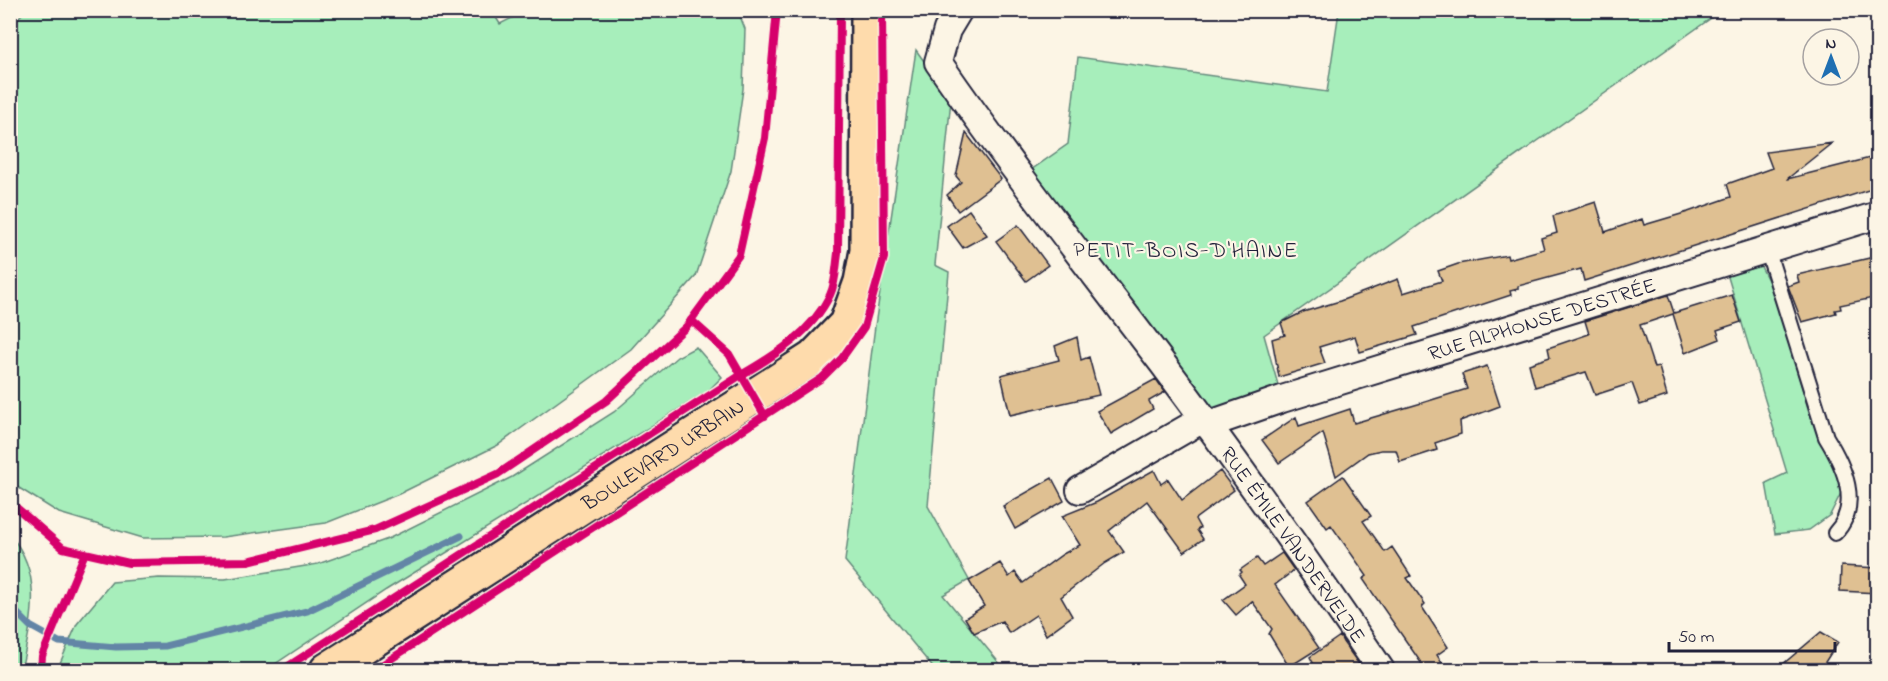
<svg xmlns="http://www.w3.org/2000/svg" width="1888" height="681" viewBox="0 0 1888 681" font-family="'Indie Flower',sans-serif">
  <style>
    .green { fill: #a7eebb; stroke: #64887b; stroke-width: 1.5 }
    .lines { fill: none; stroke-linecap: round; stroke-linejoin: round }
    .stream { stroke: #6385a6; stroke-width: 7 }
    .building { fill: #dfc092; stroke: #22223b; stroke-width: 1.5 }
    .service-casing { stroke: #22223b; stroke-width: 18 }
    .minor-casing { stroke: #22223b; stroke-width: 30 }
    .primary-casing { stroke: #22223b; stroke-width: 38 }
    .service { stroke: #fcf5e5; stroke-width: 14 }
    .minor { stroke: #fcf5e5; stroke-width: 26 }
    .primary { stroke: #fedbac; stroke-width: 33 }
    .cycleway-casing { stroke: #fcf5e5; stroke-width: 11 }
    .cycleway { stroke: #d6006c; stroke-width: 8 }
    .labels { text-anchor: middle; stroke-width: 4.5; stroke-linejoin: round; paint-order: stroke }
    .street-label { font-size: 21px; fill: #22223b; stroke: #fcf5e5 }
    .neighbourhood-label { font-size: 22px; letter-spacing: 1.5px; fill: #22223b; stroke: #fcf5e5 }
  </style>
  <rect width="100%" height="100%" fill="#fcf5e5"/>
  <filter id="ink" filterUnits="userSpaceOnUse"><feTurbulence type="fractalNoise" baseFrequency=".0167" numOctaves="2"/><feDisplacementMap in="SourceGraphic" scale="12" xChannelSelector="R" yChannelSelector="G"/><feConvolveMatrix kernelMatrix="1 2 1 2 8 2 1 2 1" color-interpolation-filters="sRGB"/></filter>
  <g filter="url(#ink)">
    <!-- green -->
    <path class="green" d="M492,11L500,24L526,11H738L745,29L743,89L731,171L696,276L631,349L498,445L399,494L326,523L223,537L143,538L59,513L11,483L10,26L26,10Z
      M1339,11H1721L1264,335L1282,399L1207,425L1021,177L1068,144L1078,57L1327,92Z
      M916,50L951,99L935,265L949,272L928,506L969,580L943,595L1005,670H935L845,561L875,326Z
      M1756,257L1775,294L1809,412L1838,468L1842,491L1830,515L1809,530L1775,534L1766,483L1787,473L1725,267Z
      M696,347L722,377L708,391L386,590L266,670H57L77,624L112,582L159,578L225,579L318,564L388,539L512,477L614,412L677,357Z
      M10,535C45,575 31,623 21,670H11Z"/>
    <g class="lines">
      <!-- stream -->
      <path class="stream" d="M10,606L30,626L59,642L116,647L165,646L307,611L461,536"/>
    </g>
    <!-- building -->
    <path class="building" d="M966,133L1001,179L958,211L947,195L961,182L956,176Z
      M1832,143L1787,179L1878,156V187L1584,281L1581,269L1518,286V289L1510,291L1511,295L1414,327L1417,335L1360,352L1355,336L1319,347L1325,363L1279,377L1272,339L1285,335L1281,323L1303,312L1340,301L1398,279L1403,293L1442,281L1438,271L1458,264L1507,255L1508,259L1544,249L1541,238L1557,233L1553,216L1596,202L1605,232L1642,219L1644,225L1688,212L1731,197L1727,184L1772,168L1766,152Z
      M969,210L987,235L963,248L947,226Z
      M1018,225L1048,265L1026,281L996,241Z
      M1878,256V297L1840,305L1841,309L1835,310L1836,313L1802,322L1788,286L1799,282L1797,275Z
      M1668,295L1674,313L1732,295L1741,322L1717,330L1720,339L1685,353L1673,314L1640,325L1654,368L1659,367L1667,396L1640,405L1632,383L1595,395L1586,372L1535,387L1529,364L1550,357L1548,348L1589,334L1585,321Z
      M1077,337L1081,360L1089,357L1099,395L1010,415L1001,375L1059,360L1055,346Z
      M1487,366L1500,406L1460,421L1461,434L1435,443L1437,450L1400,462L1396,450H1381L1368,453L1336,476L1323,433L1279,463L1262,440L1296,417L1299,426L1350,409L1354,423L1425,402L1467,389L1462,374Z
      M1156,379L1165,392L1149,401L1153,409L1111,434L1097,411Z
      M1154,470L1161,484L1168,479L1182,500L1220,471L1234,490L1195,519L1200,528L1197,530L1203,539L1184,552L1147,501L1109,531L1124,552L1105,563L1061,597L1072,616L1046,635L1036,615L1009,633L1002,621L974,633L965,618L984,606L969,581L1000,563L1009,577L1015,572L1023,583L1063,554L1080,545L1062,516L1097,502Z
      M1343,476L1371,516L1363,521L1385,552L1392,547L1411,576L1407,578L1425,604L1422,607L1448,647L1437,655L1442,663L1432,670H1426L1363,579L1367,576L1331,525L1327,528L1308,501Z
      M1052,478L1064,501L1015,529L1003,506Z
      M1282,553L1294,570L1275,585L1319,648L1289,667L1269,634L1272,629L1252,601L1236,615L1223,600L1245,584L1239,575L1242,572L1240,570L1257,558L1263,566Z
      M1841,566L1878,568V593L1840,591Z
      M1821,632L1838,642L1820,670H1776Z
      M1340,636L1343,642L1363,670H1317L1310,657Z"/>
    <g class="lines">
      <defs>
        <path id="service" d="M1767,249L1826,437C1844,466 1862,505 1835,533"/>
        <g id="minor">
          <path id="s1" d="M959,10L947,30L938,62C1009,165 1087,264 1163,364C1238,464 1311,567 1381,670"/>
          <path id="s2" d="M1207,425L1282,399L1878,215"/>
          <path d="M1080,490L1203,419"/>
        </g>
        <g id="primary">
          <path id="s3" d="M327,670L813,358L846,324L861,282L867,251L868,10"/>
        </g>
      </defs>
      <!-- service casing -->
      <use href="#service" class="service-casing"/>
      <!-- minor casing -->
      <use href="#minor" class="minor-casing"/>
      <!-- primary casing -->
      <use href="#primary" class="primary-casing"/>
      <!-- service -->
      <use href="#service" class="service"/>
      <!-- minor -->
      <use href="#minor" class="minor"/>
      <!-- primary -->
      <use href="#primary" class="primary"/>
      <defs>
        <path id="cycleway" d="M691,320L729,354L765,416
          M10,502L63,548L129,563L248,561L375,530L498,474L606,401L686,327L739,255L765,138L777,10
          M41,670L42,656L85,553
          M282,670L741,375C776,355 812,332 830,295C836,283 836,266 838,253L840,10
          M374,670L822,378L842,358L864,327L884,258L882,10"/>
      </defs>
      <!-- cycleway casing -->
      <use href="#cycleway" class="cycleway-casing"/>
      <!-- cycleway -->
      <use href="#cycleway" class="cycleway"/>
    </g>
  </g>
  <g class="labels">
    <!-- street labels -->
    <g class="street-label">
      <text dy="7" stroke="none"><textPath href="#s2" startOffset="351">RUE ALPHONSE DESTRÉE</textPath></text>
      <text dy="7" stroke="none"><textPath href="#s3" startOffset="399">BOULEVARD URBAIN</textPath></text>
      <text dy="7" stroke="none"><textPath href="#s1" startOffset="656">RUE ÉMILE VANDERVELDE</textPath></text>
    </g>
    <!-- neighbourhood labels -->
    <g class="neighbourhood-label">
      <text x="1186" y="257">PETIT-BOIS-D'HAINE</text>
    </g>
  </g>
  <!-- margin -->
  <rect width="1888" height="681" fill="none" stroke="#fcf5e5" stroke-width="36"/>
  <rect x="18" y="18" width="1852" height="645" fill="none" stroke="#22223b" stroke-width="2" filter="url(#ink)"/>
  <!-- north arrow -->
  <g transform="translate(1831 57)"><circle r="28" fill="#fcf5e5" stroke="#a5a1a1" stroke-width="1.5"/>
  <path d="M0-4.5L10 22L0 15L-10 22Z" fill="#1f6fb2"/>
  <text y="-9" font-size="16" font-weight="bold" text-anchor="middle" fill="#22223b">N</text>
  </g>
  <!-- scale -->
  <path d="M1669 642v9h166v-9" fill="none" stroke="#22223b" stroke-width="3"/>
  <text x="1678" y="642" font-size="18" fill="#22223b" stroke="#fcf5e5" stroke-width="4.5" paint-order="stroke">50 m</text>
</svg>
